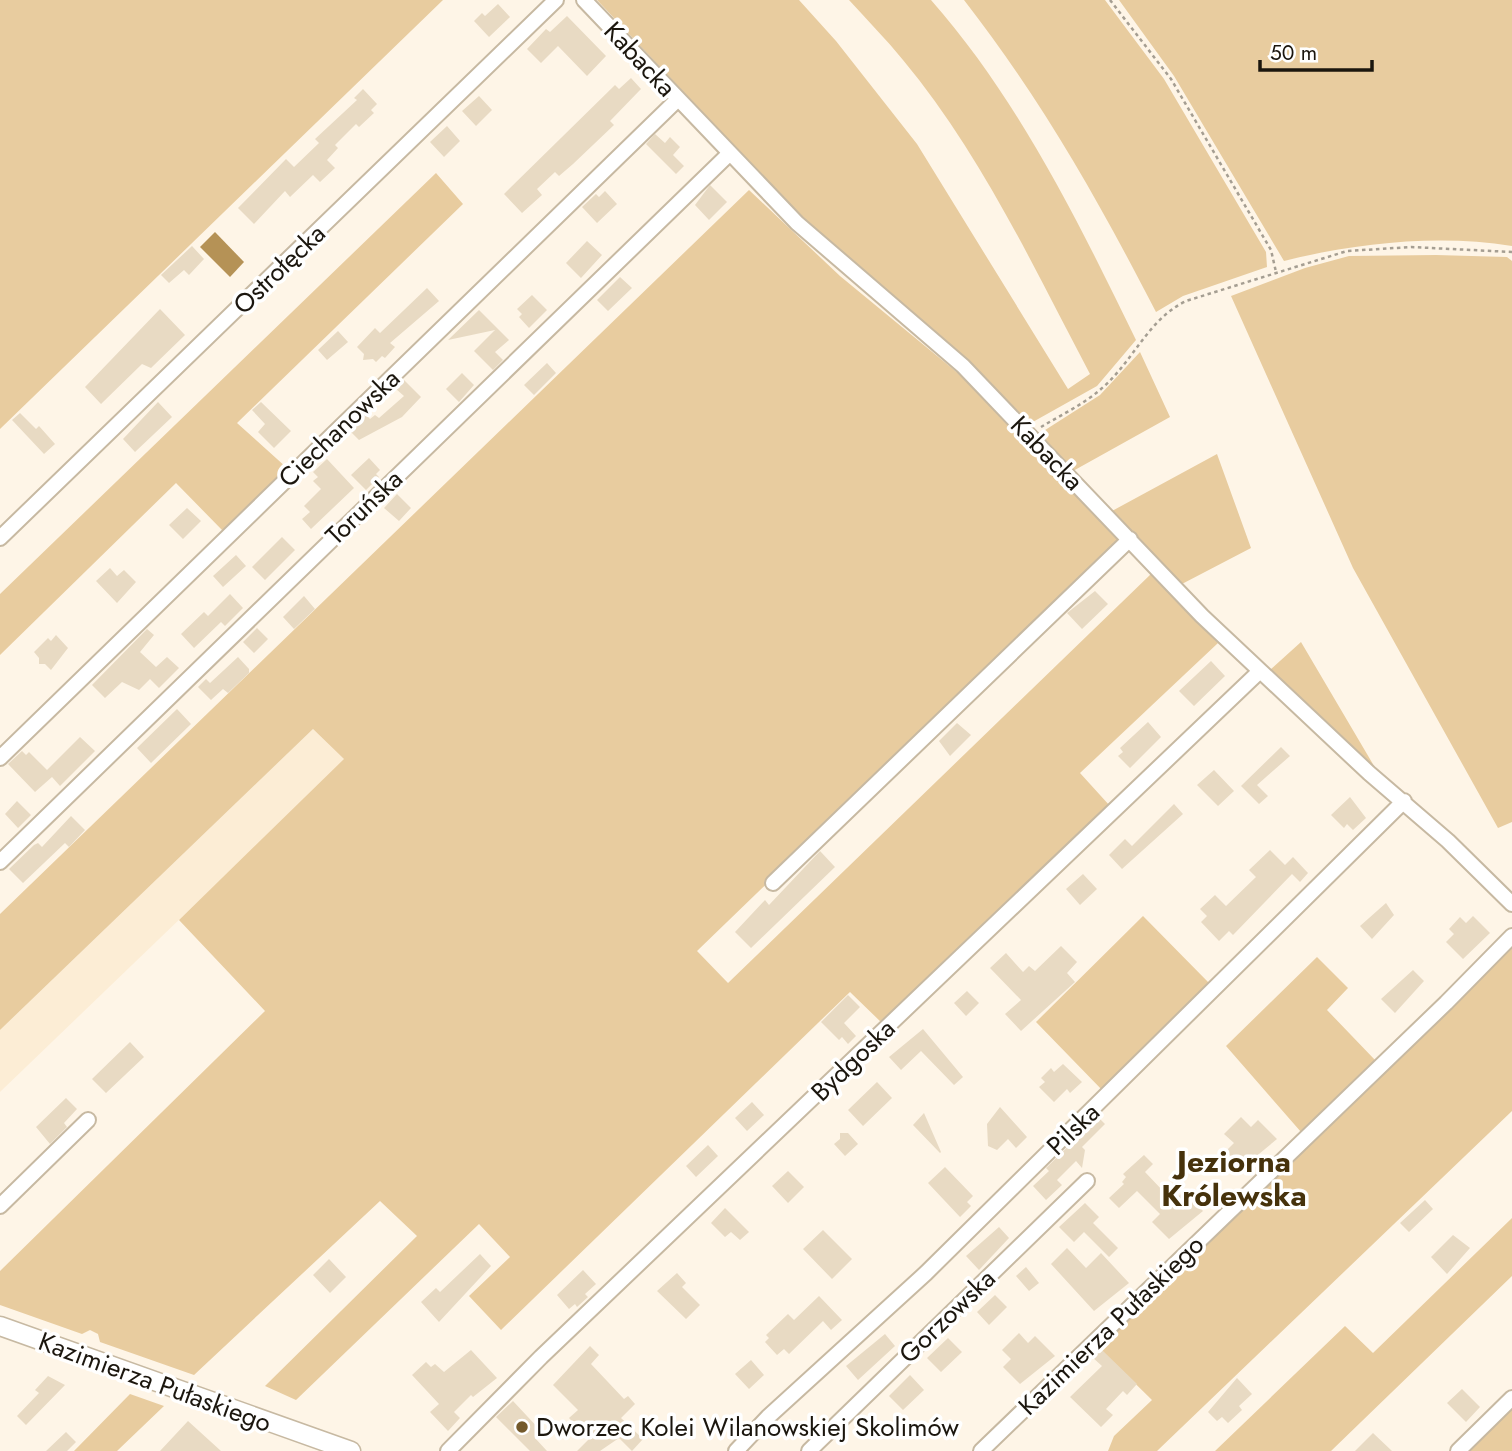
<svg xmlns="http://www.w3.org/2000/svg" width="1512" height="1451" viewBox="0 0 1512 1451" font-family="Jost,sans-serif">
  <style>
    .built { fill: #fcedd5 }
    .green { fill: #e8cc9f }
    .water { fill: #b59256 }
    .building { fill: #e8dac3 }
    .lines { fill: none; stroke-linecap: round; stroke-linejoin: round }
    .minor-casing { stroke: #c7b9a2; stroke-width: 18 }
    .major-casing { stroke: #c7b9a2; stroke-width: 21 }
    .path { stroke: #a59e92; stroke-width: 2.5; stroke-dasharray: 3.5 3.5; stroke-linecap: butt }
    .minor { stroke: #fff; stroke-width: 14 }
    .major { stroke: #fff; stroke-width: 18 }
    .poi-dot { fill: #73592b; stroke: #fff; stroke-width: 2.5 }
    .labels { text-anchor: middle; stroke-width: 7; stroke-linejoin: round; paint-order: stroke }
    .street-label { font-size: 26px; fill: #1b160e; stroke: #fff }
    .poi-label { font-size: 26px; fill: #1b160e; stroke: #fff; text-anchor: start }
    .quarter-label { font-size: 30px; font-weight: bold; fill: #46320c; stroke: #fff }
  </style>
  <rect width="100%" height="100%" fill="#fef5e7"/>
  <!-- built -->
  <path class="built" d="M313,729L345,760L0,1092V1030Z"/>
  <!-- green -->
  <path class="green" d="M0,0H443L0,429Z
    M597,0H799L836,41L917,144L1068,389L1090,374C1034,268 980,152 903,60C886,39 867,20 849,0H931C1019,100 1078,221 1136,340L1097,386L1031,423L802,218Z
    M964,0H1105L1164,79L1266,252L1267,267L1183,296L1156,312C1097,198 1043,102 964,0Z
    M1119,0H1512V246C1438,234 1356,243 1284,261L1174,76Z
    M436,173L463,204L237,423L287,468L223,531L176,483L0,655V594Z
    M749,190L840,276L976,388L1120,542L697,951L728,983L1151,574L1218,643L1080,773L1110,806L884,1025L850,992L501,1330L469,1296L510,1257L479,1224L296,1400L265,1386L417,1236L380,1201L194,1375L100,1342L98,1334L90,1330L82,1334L0,1305V1271L265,1011L179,920L344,759L313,729L0,1030V914Z
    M1436,255L1507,257L1512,261V822L1498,828L1353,568L1231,296L1305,268L1349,256Z
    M1140,352L1170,417L1073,471L1041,438L1042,432L1100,395Z
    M1217,454L1251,548L1180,585L1112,511Z
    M1301,642L1377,771L1269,671Z
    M1143,916L1209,983L1104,1092L1036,1022Z
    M1512,946V1111L1157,1451H1108L1114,1436L1152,1400L1098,1347Z
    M1317,957L1348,988L1327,1010L1375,1060L1301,1132L1226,1046Z
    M1512,1218V1276L1331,1451H1215L1345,1326L1373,1353Z
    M130,1394L164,1406L117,1451H74Z
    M1512,1404V1451H1463Z"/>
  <!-- water -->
  <path class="water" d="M215,232L244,262L230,277L200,247Z"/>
  <!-- building -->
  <path class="building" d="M498,4L510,17L489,37L474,21L482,13L485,16Z
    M567,16L606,56L587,76L558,46L541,63L527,49L546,29L550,32Z
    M631,78L641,89L610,121L614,125L573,164L559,176L555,172L537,189L542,195L522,213L504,194L615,85L619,89Z
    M363,89L377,104L371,110L374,113L359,127L356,124L335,145L338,148L327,160L335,168L320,182L313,175L290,197L285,191L254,224L238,208L286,159L294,167L319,143L315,139L357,100L354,98Z
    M479,96L492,110L476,126L462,111Z
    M447,126L460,141L444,157L430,142Z
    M655,134L665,143L670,137L680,147L673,155L684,166L676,174L646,144Z
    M710,185L727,202L709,220L695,205Z
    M605,191L617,204L597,223L582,207L596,194L599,197Z
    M587,241L602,255L581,278L566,263Z
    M192,246L204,259L189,275L184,270L169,283L161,275Z
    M620,277L632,288L608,311L597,300Z
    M427,288L439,301L390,343L395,347L385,358L382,356L376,362L373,359L363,360L364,354L357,347L375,328L380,333Z
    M532,295L547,310L529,328L519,317L522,314L517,309Z
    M160,309L185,335L151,368L142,364L101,404L85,387Z
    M479,310L509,340L495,352L503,360L493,370L474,351L495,330L448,340Z
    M338,331L348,342L327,360L318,350Z
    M547,363L556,373L534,395L524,385Z
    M462,373L474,385L459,402L446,389Z
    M404,380L421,397L402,417L359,440L350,431L366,415L370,419L375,415L379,418L404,396L396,389Z
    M158,402L172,417L135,452L123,439Z
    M261,402L291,431L274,448L258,432L265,424L252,410Z
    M20,413L36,429L39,426L55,444L44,454L12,420Z
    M369,458L380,470L376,474L379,477L366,490L351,475Z
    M327,459L354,488L311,529L302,519L310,512L304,506L321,489L313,481L318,477L313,472Z
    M397,494L411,508L399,521L384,508Z
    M187,508L201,521L183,539L169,525Z
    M282,537L295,550L265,580L252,567Z
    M236,555L246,566L223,587L213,576Z
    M110,568L117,576L124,570L136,582L117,603L96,581Z
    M1095,591L1108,604L1082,629L1067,613Z
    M230,594L243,608L225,626L221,622L194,648L181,634L204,612L208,616Z
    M304,596L315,609L294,629L283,617Z
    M257,628L268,639L254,653L243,642Z
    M147,629L154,635L140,652L156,667L167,657L179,668L159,688L150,679L139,690L122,682L105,698L92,685Z
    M56,635L68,648L51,670L45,664H39V658L34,652L48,638L51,641Z
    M238,657L249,669V673L228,693L223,689L211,700L198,687L206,679L210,683Z
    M1211,661L1225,676L1194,706L1179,691Z
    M177,709L191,724L151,763L137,748Z
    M1148,722L1161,737L1130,768L1118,756L1123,752L1120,748Z
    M957,723L971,735L950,756L939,741Z
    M80,737L95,751L60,786L52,777L35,792L8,764L22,751L26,755L29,752L47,770Z
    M1281,747L1290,756L1257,785L1268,796L1259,804L1241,786Z
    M1214,770L1234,791L1218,806L1197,785Z
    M1350,797L1366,818L1353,830L1347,824L1344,828L1331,815Z
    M17,801L31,815L18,828L5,814Z
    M1174,804L1183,814L1122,869L1109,855L1125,839L1132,846Z
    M71,816L85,830L69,847L65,843L23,883L9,869L34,845L38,843L42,847Z
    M1270,850L1285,865L1293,857L1308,873L1300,882L1292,874L1233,935L1229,931L1219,941L1201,922L1207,916L1200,909L1215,895L1226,906L1256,877L1249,870Z
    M820,851L835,867L751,948L735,932L765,900L769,905Z
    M1083,874L1097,889L1080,905L1066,889Z
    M1386,903L1394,915L1372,939L1360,926Z
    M1473,916L1490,933L1463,959L1446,942L1454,934L1449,929L1460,917L1466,923Z
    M1061,946L1077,962L1067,973L1075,982L1021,1031L1005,1014L1021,1000L990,968L1006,953L1023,972L1029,966L1035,971Z
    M1413,970L1424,981L1395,1013L1381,999Z
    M967,991L979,1003L966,1016L954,1003Z
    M848,995L860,1007L844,1023L856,1036L848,1044L842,1037L839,1040L821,1022Z
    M923,1029L963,1077L954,1085L921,1051L901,1070L889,1057Z
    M130,1042L144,1057L106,1093L92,1079Z
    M1063,1064L1082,1082L1070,1093L1067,1089L1054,1102L1039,1087L1045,1082L1041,1078L1051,1068L1054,1072Z
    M877,1082L892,1098L863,1126L848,1110Z
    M66,1098L77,1109L64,1123L67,1127L50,1144L36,1127Z
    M752,1102L764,1115L747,1131L735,1118Z
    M1000,1107L1027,1137L1016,1148L1008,1139L997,1150L988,1146L987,1124Z
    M924,1113L941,1152L940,1153L913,1125Z
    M1098,1117L1105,1124L1082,1147L1085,1150L1082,1168L1076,1161L1057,1180L1062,1185L1046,1200L1033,1186L1049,1171L1046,1168Z
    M1241,1117L1251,1127L1258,1120L1277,1139L1242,1168L1226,1151L1234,1143L1224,1134Z
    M840,1133H848L858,1144L845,1156L834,1144L840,1139Z
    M708,1145L718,1156L696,1177L686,1166Z
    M1144,1155L1153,1164L1145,1172L1164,1192L1168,1189L1177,1198L1184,1191L1203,1211L1169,1239L1152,1222L1160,1214L1137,1191L1119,1208L1109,1198L1124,1184L1122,1182L1126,1177L1123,1174Z
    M945,1167L973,1196L967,1202L971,1206L960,1217L928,1183Z
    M788,1171L804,1187L788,1203L772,1186Z
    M1425,1200L1433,1209L1409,1232L1400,1223Z
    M1085,1203L1099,1217L1093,1223L1118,1248L1109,1257L1084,1232L1074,1242L1059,1227Z
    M725,1208L749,1232L740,1240L731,1232L725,1237L711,1223Z
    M999,1227L1009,1238L979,1270L966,1256Z
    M823,1230L852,1259L832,1279L803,1249Z
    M1453,1235L1470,1248L1447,1274L1431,1257Z
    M1067,1248L1086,1268L1101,1253L1129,1283L1094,1311L1051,1264Z
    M480,1254L491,1266L439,1322L421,1302L436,1288L440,1292Z
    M329,1259L346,1277L330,1293L313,1275Z
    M1026,1267L1039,1283L1029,1291L1016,1276Z
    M583,1270L596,1284L585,1294L588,1297L577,1307L575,1304L569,1309L557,1295Z
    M677,1273L686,1283L682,1287L700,1305L686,1319L657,1291Z
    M995,1295L1007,1307L989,1325L977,1312Z
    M819,1296L842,1320L831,1330L823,1321L789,1354L784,1349L777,1355L765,1342L769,1338L766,1335L788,1314L794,1320Z
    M1019,1333L1028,1343L1035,1336L1055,1356L1020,1384L1003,1367L1011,1359L1002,1350Z
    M885,1334L895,1346L858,1380L846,1366Z
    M948,1338L962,1352L941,1372L927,1358Z
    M590,1346L599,1355L591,1364L624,1399L628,1396L635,1404L621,1418L643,1439L632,1451L619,1438L600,1451H577L589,1439L569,1418L578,1410L553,1385Z
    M1101,1349L1137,1384L1127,1395L1123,1391L1106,1409L1113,1415L1101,1427L1070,1397L1102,1366L1092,1357Z
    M471,1350L497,1378L473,1397L471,1395L454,1412L460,1418L448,1431L430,1412L439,1404L412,1375L426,1362L431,1367L435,1364L444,1372Z
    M751,1360L764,1375L749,1389L735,1374Z
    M910,1375L924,1390L903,1410L889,1396Z
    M48,1376L65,1385L26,1425L17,1416L39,1393L35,1390Z
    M1237,1378L1252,1394L1239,1406L1242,1410L1228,1423L1222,1417L1217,1421L1208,1412Z
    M1462,1389L1480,1407L1466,1422L1447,1403Z
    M513,1401L541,1431L535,1438L547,1451H530L496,1417Z
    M188,1421L221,1451H160Z
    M66,1432L76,1442L67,1451H46Z
    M1373,1433L1392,1451H1355Z"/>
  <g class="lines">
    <defs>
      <path id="minor" d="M584,0L797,223L963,366L1202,616L1369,773L1448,841L1512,904
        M0,538L556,0
        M0,758L678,99
        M0,862L730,153
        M773,883L1130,539
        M0,1206L88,1120
        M448,1451L541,1357L1260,671
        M736,1451L768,1417L926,1273L1404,801
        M809,1451L1087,1181
        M981,1451L1446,1003L1512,936
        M1458,1451L1512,1398"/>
      <path id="major" d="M0,1326L351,1451"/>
    </defs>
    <!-- minor casing -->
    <use href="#minor" class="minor-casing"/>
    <!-- major casing -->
    <use href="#major" class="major-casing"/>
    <!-- path -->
    <path class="path" d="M1110,0L1171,79L1271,250L1276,272
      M1041,427C1061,415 1084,404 1101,389C1134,361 1147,320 1186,301L1347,251L1411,247L1512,252"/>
    <!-- minor -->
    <use href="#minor" class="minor"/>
    <!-- major -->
    <use href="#major" class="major"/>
  </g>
  <!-- markers -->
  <circle class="poi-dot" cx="522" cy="1427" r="7"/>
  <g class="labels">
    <!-- street labels -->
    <g class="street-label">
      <text transform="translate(640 59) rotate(47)" y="9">Kabacka</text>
      <text transform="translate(279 269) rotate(-44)" y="9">Ostrołęcka</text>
      <text transform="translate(339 428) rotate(-44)" y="9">Ciechanowska</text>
      <text transform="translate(1047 453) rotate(46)" y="9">Kabacka</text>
      <text transform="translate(364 507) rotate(-44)" y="9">Toruńska</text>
      <text transform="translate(853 1060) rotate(-44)" y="9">Bydgoska</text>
      <text transform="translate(1073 1129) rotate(-44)" y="9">Pilska</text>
      <text transform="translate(947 1316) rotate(-44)" y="9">Gorzowska</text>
      <text transform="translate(1111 1325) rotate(-44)" y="9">Kazimierza Pułaskiego</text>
      <text transform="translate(155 1382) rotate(20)" y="9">Kazimierza Pułaskiego</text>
    </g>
    <!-- poi labels -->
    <g class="poi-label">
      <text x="536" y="1436">Dworzec Kolei Wilanowskiej Skolimów</text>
    </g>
    <!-- quarter labels -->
    <g class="quarter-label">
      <text x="1234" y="1172">Jeziorna<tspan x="1234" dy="34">Królewska</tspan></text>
    </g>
  </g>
  <!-- scale -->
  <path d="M1260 60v10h112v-10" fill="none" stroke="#1b160e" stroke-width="3.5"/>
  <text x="1270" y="60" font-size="21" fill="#1b160e" stroke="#ffffff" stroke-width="5" paint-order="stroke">50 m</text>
</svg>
